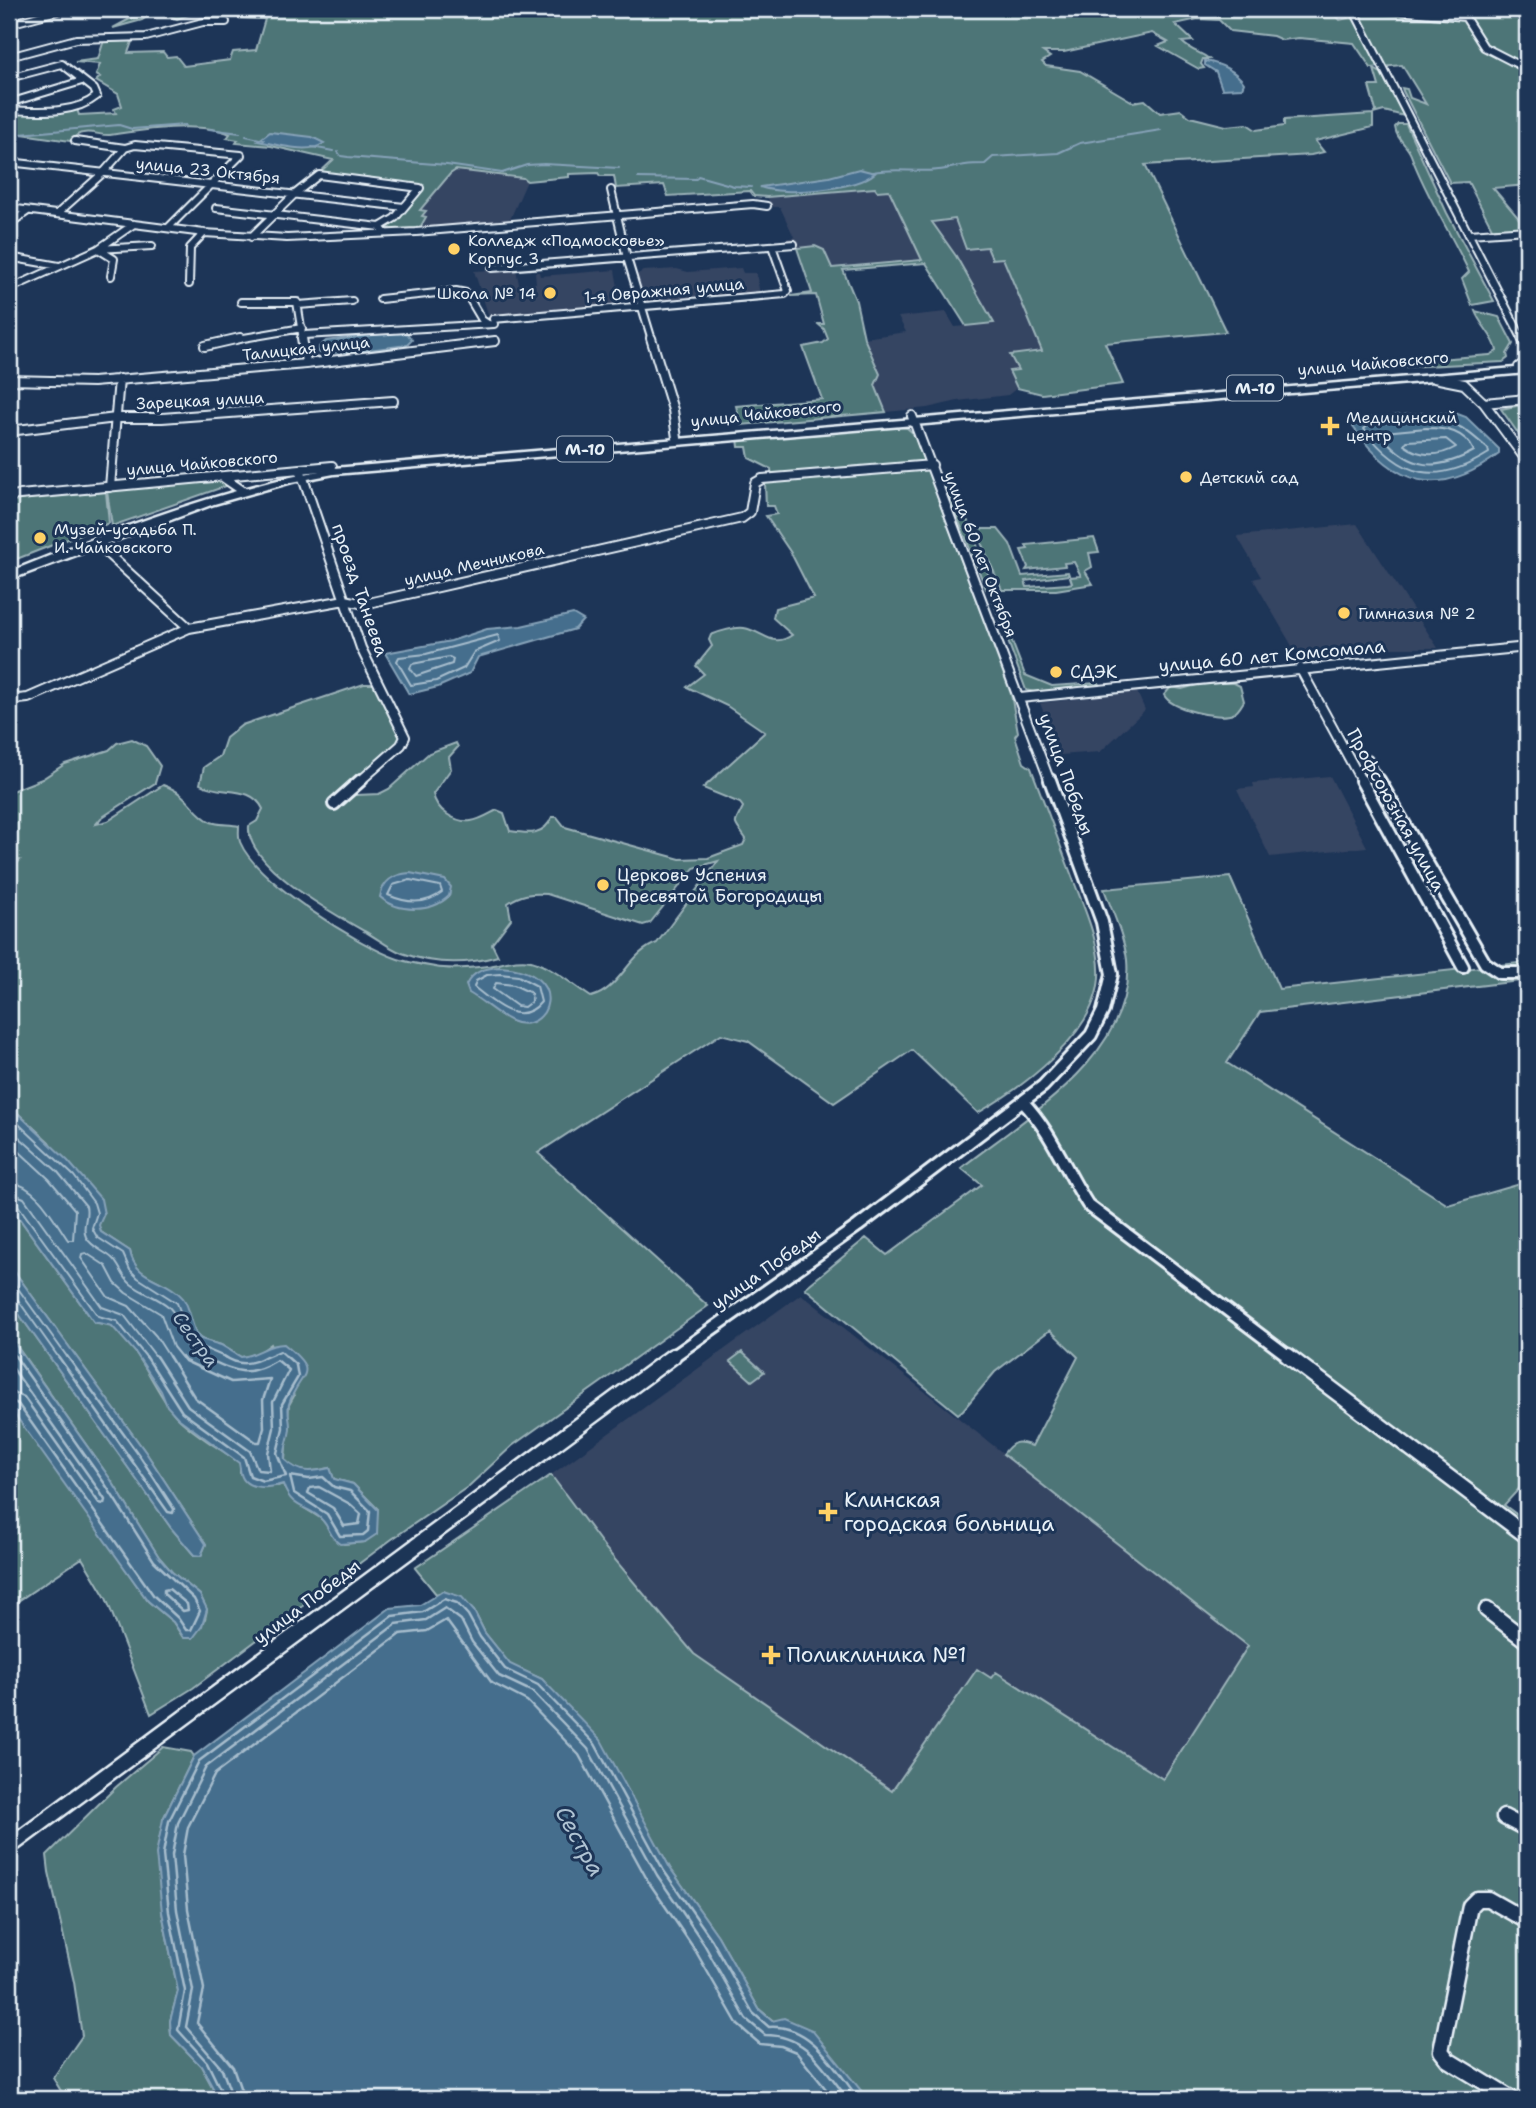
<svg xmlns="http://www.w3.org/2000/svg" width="1536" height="2108" viewBox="0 0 1536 2108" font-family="'Shantell Sans',sans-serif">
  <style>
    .built { fill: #354462 }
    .green { fill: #4e7477; stroke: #9bb2b8; stroke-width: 2 }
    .water { fill: #456e8d; stroke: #86a2b8; stroke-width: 2 }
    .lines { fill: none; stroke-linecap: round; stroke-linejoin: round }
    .shore-far1 { stroke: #a7bdcd; stroke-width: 2 }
    .shore { stroke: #a7bdcd; stroke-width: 2.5 }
    .stream { stroke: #86a2b8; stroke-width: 2 }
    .minor-far3-casing { stroke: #e8f1f8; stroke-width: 10 }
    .minor-far2-casing { stroke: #e8f1f8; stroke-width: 12 }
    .minor-far1-casing { stroke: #e8f1f8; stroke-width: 16 }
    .minor-casing { stroke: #e8f1f8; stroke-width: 19 }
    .highway-casing { stroke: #e8f1f8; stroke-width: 5 }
    .minor-far3 { stroke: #1d3557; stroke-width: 6 }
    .minor-far2 { stroke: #1d3557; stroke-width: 8 }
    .minor-far1 { stroke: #1d3557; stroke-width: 10 }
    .minor { stroke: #1d3557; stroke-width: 14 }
    .highway { fill: #1d3557; fill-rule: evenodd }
    .poi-dot { fill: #ffd166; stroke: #1d3557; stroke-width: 2.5 }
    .labels { text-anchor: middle; stroke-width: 6; stroke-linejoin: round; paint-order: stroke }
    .far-street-label { font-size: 16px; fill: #e8f1f8; stroke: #1d3557 }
    .far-poi-label { font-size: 16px; fill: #e8f1f8; stroke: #1d3557; text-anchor: start }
    .shield { fill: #1d3557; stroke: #abb9c8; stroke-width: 2 }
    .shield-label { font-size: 16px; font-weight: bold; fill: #e8f1f8 }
    .street-label { font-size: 18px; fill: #e8f1f8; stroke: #1d3557 }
    .poi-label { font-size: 18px; fill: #e8f1f8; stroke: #1d3557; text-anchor: start }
    .water-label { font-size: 19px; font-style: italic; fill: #afc3d3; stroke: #1d3557 }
    .near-poi-label { font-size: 21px; fill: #e8f1f8; stroke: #1d3557; text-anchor: start }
    .near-water-label { font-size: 23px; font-style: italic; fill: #afc3d3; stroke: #1d3557 }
  </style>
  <rect width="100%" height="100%" fill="#1d3557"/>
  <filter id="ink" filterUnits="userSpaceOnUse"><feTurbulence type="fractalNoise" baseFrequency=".0143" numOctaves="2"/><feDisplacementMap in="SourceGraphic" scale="14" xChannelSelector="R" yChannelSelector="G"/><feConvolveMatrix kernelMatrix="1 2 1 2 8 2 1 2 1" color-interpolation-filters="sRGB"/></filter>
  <g filter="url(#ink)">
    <!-- built -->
    <path class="built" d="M455,170L523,178L527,181L508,224L421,231V217L425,212L420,211L450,173Z
      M876,188L877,191L889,190L923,260L832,268L815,246L797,248L793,241H787L786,239L794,237L780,207H772L767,197Z
      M956,219L1002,258L1042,352L1018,370L1009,372L1017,388L1008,395L958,401L927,408L886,412L875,384L880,374L864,338L906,332L898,317L946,312L955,327L994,323L956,256L931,222Z
      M741,268L743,273H756L760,294L644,303L636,275L643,271L677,269L688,272Z
      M516,269L519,284L536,283L535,272H539L540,276L615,270L621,305L489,317L474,271Z
      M1357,524L1438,648H1391L1299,658L1253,579L1261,577L1237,536Z
      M1137,692L1145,710L1100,752L1060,755L1040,703Z
      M1330,776L1367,847L1270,857L1237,789L1254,787L1253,783Z
      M801,1294L1248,1646L1163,1780L996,1672L892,1792L694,1654L606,1549L551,1475Z"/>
    <!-- green -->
    <path class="green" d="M148,9H209V14L197,12L177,19L157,10L142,20L113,28Z
      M243,9H1330L1340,20L1348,18L1347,9H1527V185L1493,188L1527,228L1493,230L1468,182L1450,183L1403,91L1402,88L1407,89L1410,98L1426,104L1402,65L1371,68L1354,43L1299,38L1282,40L1273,36L1230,31L1219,20L1198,19L1175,24L1193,41L1182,42C1192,52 1199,51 1209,59H1203L1201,64L1204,68L1199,69L1158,46L1168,42L1152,33L1064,52H1043L1050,57L1042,62L1046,66L1080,71L1133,102L1145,100L1160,113L1181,110L1190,117L1226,126L1247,124L1256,130L1284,126V120L1373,114L1376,111L1369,86H1379L1374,69L1381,73L1404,116L1384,111L1373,114V127L1315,141L1324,152L1311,155L1145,165L1226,332L1105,343L1123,384L1042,394L1017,388L1009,371L1018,370L1010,355L1042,351L1003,258L992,259L987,247L966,249L955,219L932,222L956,256L994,323L966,326L926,263L843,270L856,301L864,338L880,374L875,385L886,412L741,425L736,406L822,399L803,347L823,343L828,339L824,329L818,324H824L816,295L791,296L812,293L797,248L815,246L824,250L832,268L922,260L889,190L877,191L875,188L767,197L754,196L750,191L668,196L664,185L616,188L614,176H600L598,173L569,174V177L527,181L523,178L456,170L450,174L420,210L426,211L422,216L426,217L421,226V231L385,233L423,185L318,174L333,160L271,146L236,143L238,140L227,138L230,134C200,121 142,130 110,135C102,136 92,131 83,133C78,133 74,137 70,141L22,134L9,136V111L76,106L79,115L116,113L114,109L122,106L118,94L96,81L100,77L96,75L100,64L75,62L98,59L104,40L133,39L128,53L163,52L167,57L176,56L184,66L230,60L233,52L256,50L265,19L242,18Z
      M1398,124H1406L1447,213L1494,301L1472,305L1462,279L1469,272C1451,233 1426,196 1411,155C1407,144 1397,141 1395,127Z
      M1475,311L1499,317L1513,344L1507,354L1508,358L1503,362L1384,368L1425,360L1490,355L1497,351C1495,337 1480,325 1475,311Z
      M1527,404V446L1501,409Z
      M896,426L907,428L914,434L1011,694L1018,732L1015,736L1024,763L1031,768C1045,805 1059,842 1073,879C1084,908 1101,945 1099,977C1096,1034 1023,1087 978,1113L912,1050L834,1103L748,1041L721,1034L538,1153L708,1306L512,1446L469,1486L392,1539L193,1688L151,1714L106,1598L82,1558L9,1607V1402L148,1601L173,1622L182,1636L205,1619L207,1610L200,1595L172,1572L159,1557L111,1480L9,1335V1300L171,1528L194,1555L201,1556L206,1544L147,1454L9,1264V1204L94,1322C99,1324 105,1323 110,1325C133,1334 159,1400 177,1417C195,1435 219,1448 240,1463V1473L278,1486L283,1484C289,1503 305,1507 320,1518C329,1525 337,1536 344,1544L365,1542L375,1527L378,1509L353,1484L334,1479L330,1468C311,1472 299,1475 285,1460L289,1405L294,1396L271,1344L256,1355L241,1357L221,1345L201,1339C188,1326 188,1304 173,1291C156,1275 135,1279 130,1251L101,1232L49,1142L9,1105V874L20,860L9,859V792L42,779L65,764L109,750L117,743L132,739L146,746L160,766L155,783L101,818L96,824L108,821L163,785C190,794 191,812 211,822C218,825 230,824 239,826C239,832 238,837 240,842C256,881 358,945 398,959C410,963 423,965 435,967C451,970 472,968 488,966C502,964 517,958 531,961C552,967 573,985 591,997C621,989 628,953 657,943L718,861L694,868L650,923L643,925L547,894C531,893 521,894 508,903L511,919L492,944L498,956C466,965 432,964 402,953C389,948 377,938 364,931C334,914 245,865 249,826L257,821L263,809C251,784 221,796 200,784L204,767L220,756L226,738L242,725L364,684H374L401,733L402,741L351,790L356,795L379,794L389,789L429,753L456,743L458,747L449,757L451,769L433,794C436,810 455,823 471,821C480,820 489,814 497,810L504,813L510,831C529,834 544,836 552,817H557L565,827L680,859L708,858L743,845L746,839C733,820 733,828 743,807L740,803L703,788L765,732L727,706L687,687L704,674L696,666L712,646L709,640L711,635C720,631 735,627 744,628C763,631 773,649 792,635L773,618L775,608L814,598L791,553L766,516L777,514L774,506H766L765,484L772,479L771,469L749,458L747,447H739L738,438Z
      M218,481L229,485L112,526L107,491Z
      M953,483L994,589L991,591L986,589L944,484Z
      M106,492L109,523L9,562V500Z
      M975,529H998L1010,544L1022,576L1068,572L1069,575L1025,581L1027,587L1068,584L1072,583L1070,577L1081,576L1074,562L1064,563L1065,566L1026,570L1028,567L1021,550L1028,549L1026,545L1094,538L1099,552L1089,553L1092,567L1085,571L1093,584L1056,590H1002Z
      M992,598L996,600L1025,675L1052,686L1098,683L1103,686L1037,693L1026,690Z
      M1204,683H1234L1240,686L1244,701C1241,706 1238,712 1233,714C1218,720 1171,709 1164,695L1171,687L1182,689Z
      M1230,877L1279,989L1527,962V980L1260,1012L1227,1063L1448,1205L1527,1182V1480L1504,1505L1527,1522V2099H868L759,2009L718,1936L670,1868L638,1811L542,1679L510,1665L485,1633L474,1611L444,1591L436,1594L415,1568L551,1475L606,1549L694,1654L892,1791L977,1669L991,1678L996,1672L1163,1779L1248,1646L1003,1454C1013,1441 1017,1440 1032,1446L1078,1357L1050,1330L995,1372L963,1410L958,1414L805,1288L866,1238L887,1255L982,1185L961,1168C1026,1117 1135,1055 1127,960C1124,936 1112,911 1104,889Z
      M742,1352L764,1372L752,1381L730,1361Z
      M163,1747L191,1752L194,1756L163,1819L162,1912L178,1991L170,2021L171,2035L201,2066L219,2099H66L53,2078L82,2036L74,1982L49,1872L47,1855L116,1787Z"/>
    <!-- water -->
    <path class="water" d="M1205,61C1219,63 1236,71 1244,83L1242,88L1222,89L1216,72L1205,65Z
      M270,132L312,137L324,143C309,155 276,144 258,141Z
      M859,169L875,173C855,190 784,196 760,187L829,177Z
      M401,331L406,332L412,340L407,345L353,352L319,353V347L326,341Z
      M1425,413H1455L1466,417L1499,449V454C1438,500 1395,486 1353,427V422L1359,419Z
      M573,614L583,620L575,629L478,657L470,673L438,687L409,694L385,653L451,641L487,629L521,626Z
      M410,873L445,880L451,887L449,896C432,913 398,913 380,897C383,880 394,874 410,873Z
      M500,967C574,971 549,1038 511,1021C496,1014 483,1001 469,993L466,985C473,971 485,968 500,967Z
      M9,1105L68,1161L101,1199L104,1214L99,1225L101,1232L130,1251C135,1281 167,1278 183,1298C192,1310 190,1328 201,1339L221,1345L241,1357C259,1355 266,1344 284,1344C323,1376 299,1371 289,1404C287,1412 290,1419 290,1427C290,1438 283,1449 285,1460C299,1474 312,1472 330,1468L334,1479L353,1484L378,1510L377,1534L365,1542L340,1544C330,1538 330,1529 323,1521C311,1505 292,1512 283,1484C272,1488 245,1491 241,1474C240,1471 240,1467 239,1463L178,1418L167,1406L161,1391L135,1352L112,1326L94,1322L9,1204Z
      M9,1264L147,1454L206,1544L201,1556L194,1555L171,1528L9,1300Z
      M9,1336L111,1480L159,1557L172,1572L200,1595L207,1609L202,1626L193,1638H184L173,1622L148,1601L16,1416L9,1402Z
      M443,1591L462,1597L474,1611L485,1633L510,1664L542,1679L601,1740L670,1868L718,1936L759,2009L772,2021L784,2018L812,2030L868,2099H219L201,2066L171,2035L170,2021L178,1991L162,1912L156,1854L163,1819L194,1756L390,1608L420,1605Z"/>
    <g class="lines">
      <!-- shore-far1 -->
      <path class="shore-far1" d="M1425,420C1457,421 1465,428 1488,449L1489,453C1436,486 1401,478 1364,429L1369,424Z
        M1426,428C1446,428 1465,431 1474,451C1436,472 1411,470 1382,436L1384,432Z
        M1446,439L1456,447C1439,457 1420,457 1404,445L1407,441Z
        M498,635L500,641L474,652L464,668L436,681L411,685L397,661L399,657L426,654Z
        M449,657L453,659L452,664L416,676L410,668L412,664Z
        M410,880L440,886L442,892C426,905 406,903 388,895L393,885Z
        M500,974L518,976L537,986L541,1002C520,1028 494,1003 474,987L476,981L487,975Z
        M496,983L514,985L531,993L532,1001L524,1007L517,1006L493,989Z
        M9,1115L74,1176L94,1203L97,1213L92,1228L97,1237L123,1254L130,1270L138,1278L177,1303L190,1338L197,1345L227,1358
        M9,1128L57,1171L86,1206C89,1218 81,1226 86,1237C91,1247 104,1251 112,1258C120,1265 122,1277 131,1284C142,1293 158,1297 169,1307C187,1325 167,1341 205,1358
        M9,1142L49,1179L75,1210L73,1240H68C52,1217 39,1187 9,1181
        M9,1192L24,1198L102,1307L124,1315L157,1358
        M9,1200L17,1204L98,1316L117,1321L147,1358
        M9,1276L68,1358
        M9,1296L18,1300L59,1358
        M9,1348L16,1358
        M170,1358L156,1336L129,1306L108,1297L81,1258L82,1254L86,1253L106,1266L115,1283L126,1293L161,1314L173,1347L182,1358
        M264,1358L280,1351L288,1358"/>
      <!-- shore -->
      <path class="shore" d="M58,1356L168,1512L173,1513L174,1509L141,1458L67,1356
        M146,1356L182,1412L244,1457L250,1476L263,1481L286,1476L277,1453L283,1428L282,1404L298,1377L296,1365L286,1356
        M156,1356L188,1406L250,1451L258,1470L270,1471L268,1453L274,1428L273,1402L289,1370L277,1360C245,1380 233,1370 201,1356
        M169,1356L195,1398L256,1442H260L264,1428L263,1400L270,1379L231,1382L185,1361L181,1356
        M224,1356C238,1366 251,1365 266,1356
        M9,1363L98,1489L105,1500L104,1504L99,1503L24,1397L9,1391
        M9,1400L18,1404L154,1596L178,1618L186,1630H191L200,1611L194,1599L154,1561L105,1484L15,1356
        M290,1476L309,1479L323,1477L334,1487L350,1491L370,1511L368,1531L363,1535L340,1536L327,1514L294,1493Z
        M319,1487L350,1504L361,1514L359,1524L344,1526L333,1508L308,1493L310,1488Z
        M169,1589L187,1604L188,1610L183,1611L164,1594V1590Z
        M225,2099L207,2062L178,2030L185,1991L169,1912L163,1854L169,1821L199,1761L392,1616L423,1612L444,1599L457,1603L468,1615L480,1637L505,1669L538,1685L595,1744L664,1871L712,1940L753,2013L769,2027C812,2024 835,2069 859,2099
        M233,2099L222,2069L186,2027L193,1990L177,1910L172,1855L178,1823L206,1767L396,1624L426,1620L445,1608L461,1620L472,1642L499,1676L533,1692L588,1749L657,1875L704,1944L746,2019L765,2035C808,2035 823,2068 848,2099
        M244,2099L233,2067L197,2023L204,1989L188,1909L183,1855L188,1827L215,1774L400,1634L427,1631L446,1620L492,1683L527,1701L579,1755L648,1881L695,1950L738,2025L760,2044L781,2046L796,2052L834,2099"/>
      <!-- stream -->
      <path class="stream" d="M209,129L240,133
        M9,135L119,125L132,129L185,125
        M246,136L264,140
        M312,147L333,151
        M338,152L341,156L348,157L447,165L502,173L527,165L544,164L619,168
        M873,172C897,167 923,174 946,169C963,165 967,164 985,164L993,157L1058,153L1080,143L1161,130
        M638,178L696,179L698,176L734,186L751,187"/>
      <defs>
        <path id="minor-far3" d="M1353,9L1523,340
          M1374,9L1465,17L1484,47L1527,69
          M9,24L65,9
          M9,57L76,39L146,37L203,22H226
          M9,78L62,64L94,89L97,96C74,115 37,111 9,110
          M9,103L82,81
          M75,141L125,148
          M9,162L404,207
          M611,190L627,258L652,340
          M9,208L204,233L287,238L416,232L753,204L767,206
          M216,208L380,227
          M57,214L103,173L125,148L135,145L241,155L168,228
          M9,224L28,211
          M1469,234L1527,230
          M251,237L296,193L319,175L420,188L395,218L380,227L385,233
          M9,257L59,266
          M492,268L794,244
          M111,276L114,259L98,249L152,246
          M189,284L190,248L204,233
          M9,289L98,249L134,224
          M380,299L456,291L466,293L482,320L488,324
          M241,302H297L303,340
          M298,305L352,301
          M493,319L785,294L788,291L772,246
          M304,335L494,324
          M232,340L302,328"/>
        <path id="minor-far2" d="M302,338L306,362
          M651,338L673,410L677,438
          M1522,338L1527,348
          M205,346L240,338
          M1519,367L1527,361
          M1434,378L1464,384L1484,403L1527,461
          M9,380L93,382L306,364L495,341
          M1484,403L1527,399
          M912,416L1050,782
          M9,431L116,418H162L393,401
          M301,472L361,648L405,737L401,745L359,782
          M224,478L243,491
          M110,487L119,379
          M9,496L332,466
          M95,542L189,628
          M1300,668L1362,782
          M9,694L18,699L28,698L189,628L345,600L364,604L742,518L750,512L755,483L762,479L932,465
          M1020,698L1527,647
          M1368,760L1380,782"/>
        <path id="minor-far1" d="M1361,780L1463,967
          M1379,780L1485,963L1500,973H1527
          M334,804L361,780
          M1023,1102C1051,1131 1066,1171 1088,1205L1291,1358
          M671,1358L858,1226L1043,1086L1091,1035L1103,1011L1112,974L1102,922L1050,780"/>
        <path id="minor" d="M1288,1356L1527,1536
          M1487,1610L1527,1641
          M1504,1817L1527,1829
          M9,1847L673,1356
          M1512,2099L1448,2060L1441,2051L1470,1906L1477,1899H1488L1527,1921"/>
        <path id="highway" d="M1527,367V373L334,474L292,482L214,504L9,580V572C115,529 221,489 334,468Z"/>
      </defs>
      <!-- minor-far3 casing -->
      <use href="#minor-far3" class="minor-far3-casing"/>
      <!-- minor-far2 casing -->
      <use href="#minor-far2" class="minor-far2-casing"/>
      <!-- minor-far1 casing -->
      <use href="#minor-far1" class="minor-far1-casing"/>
      <!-- minor casing -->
      <use href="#minor" class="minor-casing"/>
      <!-- highway casing -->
      <use href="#highway" class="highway-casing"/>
      <!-- minor-far3 -->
      <use href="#minor-far3" class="minor-far3"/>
      <!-- minor-far2 -->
      <use href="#minor-far2" class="minor-far2"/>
      <!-- minor-far1 -->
      <use href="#minor-far1" class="minor-far1"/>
      <!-- minor -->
      <use href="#minor" class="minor"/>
      <!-- highway -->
      <use href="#highway" class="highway"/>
    </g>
  </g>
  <!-- markers -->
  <g class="poi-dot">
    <circle cx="454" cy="249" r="7"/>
    <circle cx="550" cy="293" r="7"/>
    <path d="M1326.5 415.5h7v7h7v7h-7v7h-7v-7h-7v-7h7z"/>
    <circle cx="1186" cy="477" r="7"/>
    <circle cx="40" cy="538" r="7"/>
    <circle cx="1344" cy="613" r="7"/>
    <circle cx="1056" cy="672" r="7"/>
    <circle cx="603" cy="885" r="7"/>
    <path d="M824.5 1501.5h7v7h7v7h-7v7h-7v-7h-7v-7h7z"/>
    <path d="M767.5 1644.5h7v7h7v7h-7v7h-7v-7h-7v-7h7z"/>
  </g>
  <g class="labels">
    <!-- far-street labels -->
    <g class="far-street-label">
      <text transform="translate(208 170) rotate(6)" y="6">улица 23 Октября</text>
      <text transform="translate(664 290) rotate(-5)" y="6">1-я Овражная улица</text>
      <text transform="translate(306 348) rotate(-6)" y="6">Талицкая улица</text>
      <text transform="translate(1373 363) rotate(-5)" y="6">улица Чайковского</text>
      <text transform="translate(200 400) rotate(-3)" y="6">Зарецкая улица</text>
      <text transform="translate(766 413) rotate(-6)" y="6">улица Чайковского</text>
      <text transform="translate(202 463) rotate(-5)" y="6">улица Чайковского</text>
      <text transform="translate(981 554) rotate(69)" y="6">улица 60 лет Октября</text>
      <text transform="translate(474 564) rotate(-13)" y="6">улица Мечникова</text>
    </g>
    <!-- far-poi labels -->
    <g class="far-poi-label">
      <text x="468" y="246">Колледж «Подмосковье»<tspan x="468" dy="18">Корпус 3</tspan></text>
      <text x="536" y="299" text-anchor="end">Школа № 14</text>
      <text x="1346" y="423">Медицинский<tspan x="1346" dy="18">центр</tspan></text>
      <text x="1200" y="483">Детский сад</text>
      <text x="54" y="535">Музей-усадьба П.<tspan x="54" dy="18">И. Чайковского</tspan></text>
      <text x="1358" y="619">Гимназия № 2</text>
    </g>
    <!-- shield labels -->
    <g class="shield">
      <rect x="1227" y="375.5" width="56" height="25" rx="5"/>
      <rect x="557" y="436.5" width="56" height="25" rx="5"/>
    </g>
    <g class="shield-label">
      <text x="1255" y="394">М-10</text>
      <text x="585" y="455">М-10</text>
    </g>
    <!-- street labels -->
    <g class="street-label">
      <text transform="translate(360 590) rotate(71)" y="6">проезд Танеева</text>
      <text transform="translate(1272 656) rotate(-5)" y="6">улица 60 лет Комсомола</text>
      <text transform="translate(1066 774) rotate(70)" y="6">улица Победы</text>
      <text transform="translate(1396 810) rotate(61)" y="6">Профсоюзная улица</text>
      <text transform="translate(766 1269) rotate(-35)" y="6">улица Победы</text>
      <text transform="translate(307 1602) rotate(-37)" y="6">улица Победы</text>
    </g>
    <!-- poi labels -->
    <g class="poi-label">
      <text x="1070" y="678">СДЭК</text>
      <text x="617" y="881">Церковь Успения<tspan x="617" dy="21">Пресвятой Богородицы</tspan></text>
    </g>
    <!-- water labels -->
    <g class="water-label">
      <text transform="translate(196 1339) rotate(54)" y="7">Сестра</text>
    </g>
    <!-- near-poi labels -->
    <g class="near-poi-label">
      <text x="844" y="1507">Клинская<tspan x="844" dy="24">городская больница</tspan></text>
      <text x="787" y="1662">Поликлиника №1</text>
    </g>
    <!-- near-water labels -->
    <g class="near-water-label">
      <text transform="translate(580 1841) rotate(61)" y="8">Сестра</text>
    </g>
  </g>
  <!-- margin -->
  <rect width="1536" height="2108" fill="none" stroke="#1d3557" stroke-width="35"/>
  <rect x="18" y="18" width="1501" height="2073" fill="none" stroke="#e8f1f8" stroke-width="2.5" filter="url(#ink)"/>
</svg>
